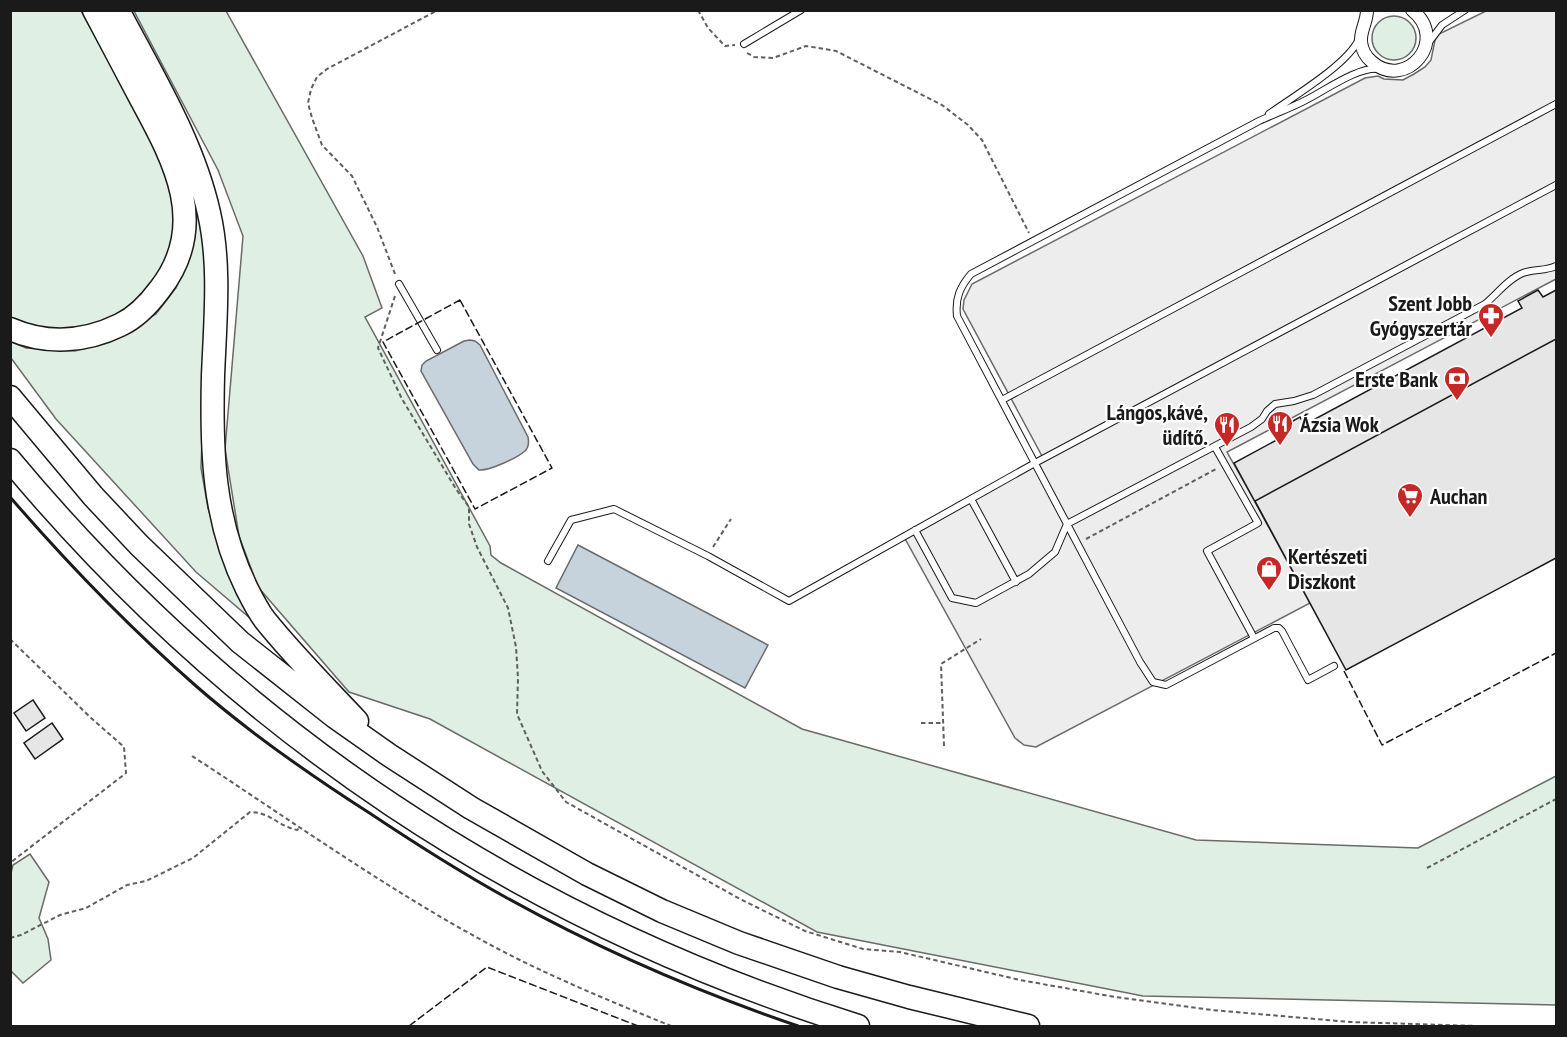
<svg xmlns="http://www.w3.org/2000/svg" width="1567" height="1037" viewBox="0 0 1567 1037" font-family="'PT Sans Narrow',sans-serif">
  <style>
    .green { fill: #e0efe3; stroke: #6a6a6a; stroke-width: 1.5 }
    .parking { fill: #ededed; stroke: #6a6a6a; stroke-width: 1.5 }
    .water { fill: #c6d2dc; stroke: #6a6a6a; stroke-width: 1.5 }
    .building { fill: #e6e6e6; stroke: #1a1a1a; stroke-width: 1.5 }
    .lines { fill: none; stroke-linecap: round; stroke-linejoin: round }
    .lane-casing { stroke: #1a1a1a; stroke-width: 8 }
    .street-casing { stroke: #1a1a1a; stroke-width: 14 }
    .highway-casing { stroke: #1a1a1a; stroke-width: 25 }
    .path { stroke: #5f5f5f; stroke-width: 2; stroke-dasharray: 4.5 3; stroke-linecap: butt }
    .lane { stroke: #fff; stroke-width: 6 }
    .street { stroke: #fff; stroke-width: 12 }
    .highway { stroke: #fff; stroke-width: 22 }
    .fence { stroke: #1a1a1a; stroke-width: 1.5; stroke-dasharray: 8 3; stroke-linecap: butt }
    .wall { stroke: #1a1a1a; stroke-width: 3 }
    .labels { text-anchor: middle; stroke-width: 4.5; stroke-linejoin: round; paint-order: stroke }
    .poi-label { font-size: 22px; font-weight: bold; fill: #1a1a1a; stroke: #fff; text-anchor: end }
  </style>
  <rect width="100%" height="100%" fill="#fff"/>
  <!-- green -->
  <path class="green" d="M11,11H81L160,156L173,186L176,234L166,271L144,302L110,324L55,333L11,318Z
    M134,11H226L363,256L382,308L365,317L490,546L491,555L501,563L802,729L1196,840L1418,848L1556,776V1005L1143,996L817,932L430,719L349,692L258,587L239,536L225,449L243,236L218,170Z
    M1372 38a22 22 0 1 1 44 0a22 22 0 1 1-44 0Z
    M197,209L205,240L207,301L201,468L208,508L233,586L258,625L196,572L56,419L11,358V341L26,348L75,351L110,341L156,314L176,288L187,260Z
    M30,854L49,882L39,918L48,939L51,960L23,983L11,971L10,877L13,865Z"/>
  <!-- parking -->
  <path class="parking" d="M1486,11H1556V279L1227,452L1312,602L1036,747L1024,745L1015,738L903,535L1043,458L963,309L964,300L972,284L1365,78L1378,76L1384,79L1403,80L1414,74L1425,67L1431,60L1435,40L1439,34Z"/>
  <!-- water -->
  <path class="water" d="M470,340L475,341L480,345L528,437C529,442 529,447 525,451C517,458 489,471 479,470L473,464L421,371L422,365L426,361L464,341Z
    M578,545L768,645L745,688L556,588Z"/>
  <!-- building -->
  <path class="building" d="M1538,290L1543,297L1556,290V558L1346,670L1234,463L1284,436L1280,428L1300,417L1304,425L1522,308L1518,301Z
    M1556,339V558L1346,670L1255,501Z
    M33,700L45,718L26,731L14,713Z
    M52,723L63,739L35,759L24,743Z"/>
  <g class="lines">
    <defs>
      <path id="lane" d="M1429,42L1442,25L1465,10
        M744,44L801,10
        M1269,114C1294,96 1347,65 1359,39
        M399,284L437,350
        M1002,400L1556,104
        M1215,447L1258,523L1207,551L1254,638
        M971,499L1016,582
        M915,530L952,598L976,603L1029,574L1055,552L1067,524L1251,427L1262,419L1267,411L1275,404L1294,401L1313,395L1485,304C1497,294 1509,278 1523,273C1534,269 1546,271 1556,266
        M548,561L571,520L614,509L708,556L789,601L1035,463L1556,185
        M1334,666L1308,680L1282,631L1279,628H1274L1166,685L1153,682L1140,662L957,316C955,298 960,287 971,274L1259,121C1274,114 1291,108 1306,100C1326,90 1358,66 1380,69"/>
      <path id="street" d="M1367,10C1367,22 1360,31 1361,42C1362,50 1366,57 1372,62C1406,91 1450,40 1412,10"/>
      <path id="highway" d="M118,10C152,75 193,141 209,213C221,265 215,323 213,376C211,451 213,520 247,589C252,599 258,611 265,620C293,655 326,688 357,721
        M10,329C47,345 85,342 120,325C137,317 149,304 160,289C210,225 174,160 141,99C125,69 110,40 94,10
        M10,397L93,496L139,545L240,642L335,717L389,755L471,808L587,874L662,911L739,943L838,977L909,997L1028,1026
        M10,460C236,731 521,921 858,1026"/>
    </defs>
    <!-- lane casing -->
    <use href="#lane" class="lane-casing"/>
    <!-- street casing -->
    <use href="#street" class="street-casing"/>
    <!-- highway casing -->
    <use href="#highway" class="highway-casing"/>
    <!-- path -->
    <path class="path" d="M698,10L708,28L725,46L735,45
      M747,53L754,57L773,58L806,46L836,51L942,105L968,125L982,140L1029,233
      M395,274L377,227L352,176L322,145L312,118L308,103L311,89L317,77L327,69L438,10
      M395,296L378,348L402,399L456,489L469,507V524L477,547L508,608L516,647L518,678L517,714L542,771L566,802L740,899L805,931L863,949L900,952L1020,980L1115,997L1212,1010L1350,1022L1477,1026
      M1086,539L1216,469
      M713,547L731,519
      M10,639L90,717L124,747L126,773L10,863
      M921,723H943
      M944,746L941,664L981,639
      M192,756C286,817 378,883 476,937C539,972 605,999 671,1026
      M1427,868L1556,799
      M10,938L21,935L60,915L86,908L127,885L146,881L193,858L250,812C270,812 278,826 297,830L301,827
      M1528,1026H1556"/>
    <!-- lane -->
    <use href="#lane" class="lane"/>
    <!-- street -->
    <use href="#street" class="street"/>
    <!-- highway -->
    <use href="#highway" class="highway"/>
    <!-- fence -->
    <path class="fence" d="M460,300L552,468L475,509L383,342Z
      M1344,671L1382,745L1556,653
      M409,1026L487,967L638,1026"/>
    <!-- wall -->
    <path class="wall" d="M10,497C68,564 130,628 196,686C251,734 310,775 371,814C416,844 460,872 507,898C599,949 698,992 798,1026"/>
  </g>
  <!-- icons -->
  <defs>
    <symbol id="pharmacy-pin" viewBox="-11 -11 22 30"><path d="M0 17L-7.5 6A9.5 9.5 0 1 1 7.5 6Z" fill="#c62828" stroke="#fff"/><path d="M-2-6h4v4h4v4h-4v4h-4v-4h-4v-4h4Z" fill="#fff"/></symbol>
    <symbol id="bank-pin" viewBox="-11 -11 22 30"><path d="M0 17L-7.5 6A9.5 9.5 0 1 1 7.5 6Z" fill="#c62828" stroke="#fff"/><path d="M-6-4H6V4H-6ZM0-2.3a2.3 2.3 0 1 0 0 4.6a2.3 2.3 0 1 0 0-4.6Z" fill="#fff"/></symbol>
    <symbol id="restaurant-pin" viewBox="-11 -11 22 30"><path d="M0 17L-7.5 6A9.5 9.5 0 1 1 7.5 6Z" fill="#c62828" stroke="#fff"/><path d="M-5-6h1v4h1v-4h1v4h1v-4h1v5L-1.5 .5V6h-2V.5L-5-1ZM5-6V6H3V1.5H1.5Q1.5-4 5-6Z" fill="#fff"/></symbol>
    <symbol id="supermarket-pin" viewBox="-11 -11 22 30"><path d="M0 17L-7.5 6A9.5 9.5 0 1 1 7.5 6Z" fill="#c62828" stroke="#fff"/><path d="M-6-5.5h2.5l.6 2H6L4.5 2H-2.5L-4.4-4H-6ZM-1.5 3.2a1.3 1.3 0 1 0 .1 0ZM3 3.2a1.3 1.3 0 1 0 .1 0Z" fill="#fff"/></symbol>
    <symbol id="shop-pin" viewBox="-11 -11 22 30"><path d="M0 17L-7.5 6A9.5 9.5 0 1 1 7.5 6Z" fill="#c62828" stroke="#fff"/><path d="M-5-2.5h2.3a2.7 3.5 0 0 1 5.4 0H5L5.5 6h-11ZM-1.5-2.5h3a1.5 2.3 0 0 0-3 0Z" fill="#fff"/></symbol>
  </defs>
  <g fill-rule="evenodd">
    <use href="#pharmacy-pin" x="1476" y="301" width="30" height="40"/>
    <use href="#bank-pin" x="1442" y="364" width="30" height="40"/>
    <use href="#restaurant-pin" x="1265" y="409" width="30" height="40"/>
    <use href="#restaurant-pin" x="1212" y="410" width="30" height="40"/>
    <use href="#supermarket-pin" x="1395" y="481" width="30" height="40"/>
    <use href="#shop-pin" x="1254" y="554" width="30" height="40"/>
  </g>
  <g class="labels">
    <!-- poi labels -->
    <g class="poi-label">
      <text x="1472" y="311">Szent Jobb<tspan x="1472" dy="25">Gyógyszertár</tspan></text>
      <text x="1438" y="387">Erste Bank</text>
      <text x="1208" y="420">Lángos,kávé,<tspan x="1208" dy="25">üdítő.</tspan></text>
      <text x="1300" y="432" text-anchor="start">Ázsia Wok</text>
      <text x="1430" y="504" text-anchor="start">Auchan</text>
      <text x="1288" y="564" text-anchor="start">Kertészeti<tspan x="1288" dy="25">Diszkont</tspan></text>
    </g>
  </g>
  <!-- border -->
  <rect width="1567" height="1037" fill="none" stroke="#1a1a1a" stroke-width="24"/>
</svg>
